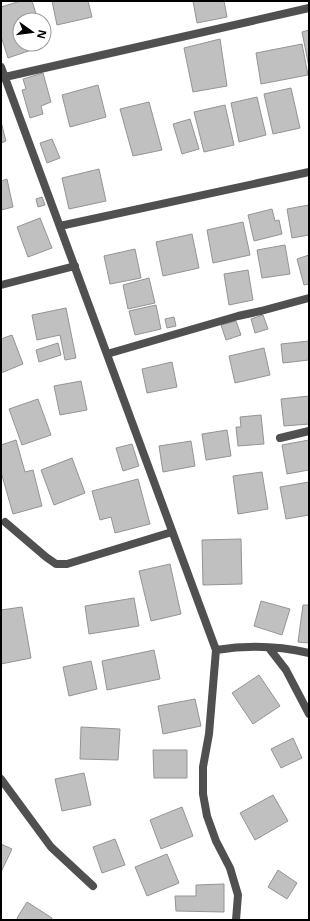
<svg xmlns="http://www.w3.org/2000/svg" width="310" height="921" viewBox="0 0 310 921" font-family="'Noto Sans',sans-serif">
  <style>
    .building { fill: #c0c0c0; stroke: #949494 }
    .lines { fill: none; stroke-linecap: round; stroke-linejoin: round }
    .service { stroke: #505050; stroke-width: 8 }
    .minor { stroke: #505050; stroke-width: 8 }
  </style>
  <rect width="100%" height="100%" fill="#fff"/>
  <!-- building -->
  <path class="building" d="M21,1H32L38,20H20V44H44V39L46,45L8,58L1,36V7Z
    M52,1H88L92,17L57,25Z
    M193,1H224L227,17L197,23Z
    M309,30V67L302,32Z
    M220,39L227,86L193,92L184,48Z
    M302,44L308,75L261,84L256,53Z
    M43,73L51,102L41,106L43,114L30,118L22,90L26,89L23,79Z
    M98,85L106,117L70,127L62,95Z
    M291,88L300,128L273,134L264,94Z
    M257,97L266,135L239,142L231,103Z
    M149,102L162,150L133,156L120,109Z
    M225,105L234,145L204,152L194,112Z
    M190,119L199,149L182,154L173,124Z
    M1,122L6,141L1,143Z
    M52,139L60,158L47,163L40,143Z
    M99,169L106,201L69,209L62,178Z
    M7,179L13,207L1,210V181Z
    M42,197L45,205L38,207L36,199Z
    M309,205V235L292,238L287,209Z
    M272,209L275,221L279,220L282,234L254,241L248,215Z
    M40,218L52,248L28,257L17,227Z
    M243,222L250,255L213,263L207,230Z
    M192,234L199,268L163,276L156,242Z
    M285,245L290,274L262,278L257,250Z
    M135,249L141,278L110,284L104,256Z
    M309,255V284L304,285L297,259Z
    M248,270L253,300L229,305L224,274Z
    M149,278L155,303L128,309L123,285Z
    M156,305L161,329L135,335L129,311Z
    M66,308L76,358L65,360L60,335L37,340L32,315Z
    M263,315L268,329L255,333L251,319Z
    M174,317L176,326L167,328L165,319Z
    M236,321L241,335L226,340L221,325Z
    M12,335L23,364L1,373V339Z
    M309,341V360L283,363L281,344Z
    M58,343L61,355L39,362L36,350Z
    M264,348L270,375L235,383L229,356Z
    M172,362L177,387L147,393L142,369Z
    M81,381L87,410L60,415L54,386Z
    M309,396V424L284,426L281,399Z
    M38,399L51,435L22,445L9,409Z
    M261,415L264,444L238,446L236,427H241L240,417Z
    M227,430L231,456L206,460L202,434Z
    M16,440L25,472L33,470L42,506L13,514L1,472V445Z
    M309,440V470L287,474L282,445Z
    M191,441L195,466L163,472L159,446Z
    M132,444L139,466L123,471L116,448Z
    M72,458L85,493L54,505L41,470Z
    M262,472L268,509L238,514L233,476Z
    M138,479L150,524L115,533L111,517L100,520L92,491Z
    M309,482V515L286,519L280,487Z
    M241,539L242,584L203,585L202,540Z
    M170,564L181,614L151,621L139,571Z
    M134,598L139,626L89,634L85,606Z
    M261,601L290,609L282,635L254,626Z
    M303,605H309V643L298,642Z
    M22,607L31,658L1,664V610Z
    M154,650L160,679L107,690L102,661Z
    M91,661L97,689L69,696L63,667Z
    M259,675L280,706L253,724L232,693Z
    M195,699L201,726L163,734L158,706Z
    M81,727L120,729L118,760L80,759Z
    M293,738L302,758L281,768L271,749Z
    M153,750H187V778H154Z
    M84,773L91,805L62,811L55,779Z
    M273,795L288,821L255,840L240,813Z
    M182,807L193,836L161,849L150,820Z
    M115,839L125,865L102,873L93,847Z
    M1,844L12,849L1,872Z
    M167,854L179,883L147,896L135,867Z
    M278,870L297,883L287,899L268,887Z
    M224,884V912L176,911L175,896H196V885Z
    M27,902L52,918L51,920H18L17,918Z"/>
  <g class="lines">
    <!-- service -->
    <path class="service" d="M280,438L309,431
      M5,522L46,557L56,564H67L172,532"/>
    <!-- minor -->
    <path class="minor" d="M1,67L216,650L209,734L203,767V794L207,816L216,841L230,868L238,895L236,920
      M5,77L309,8
      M60,226L309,172
      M1,285L75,266
      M107,354L238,316L261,311L309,298
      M269,648L286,670L309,714
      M216,650C247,645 279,646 309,653
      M1,779L51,847L93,886"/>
  </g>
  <!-- border -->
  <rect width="310" height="921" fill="none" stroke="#000000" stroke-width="4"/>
  <!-- north arrow -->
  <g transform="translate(32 32) rotate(104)"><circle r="19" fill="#ffffff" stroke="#999999"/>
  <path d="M0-3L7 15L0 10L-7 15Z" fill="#000000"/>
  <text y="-6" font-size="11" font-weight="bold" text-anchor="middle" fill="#000000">N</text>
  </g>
</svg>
